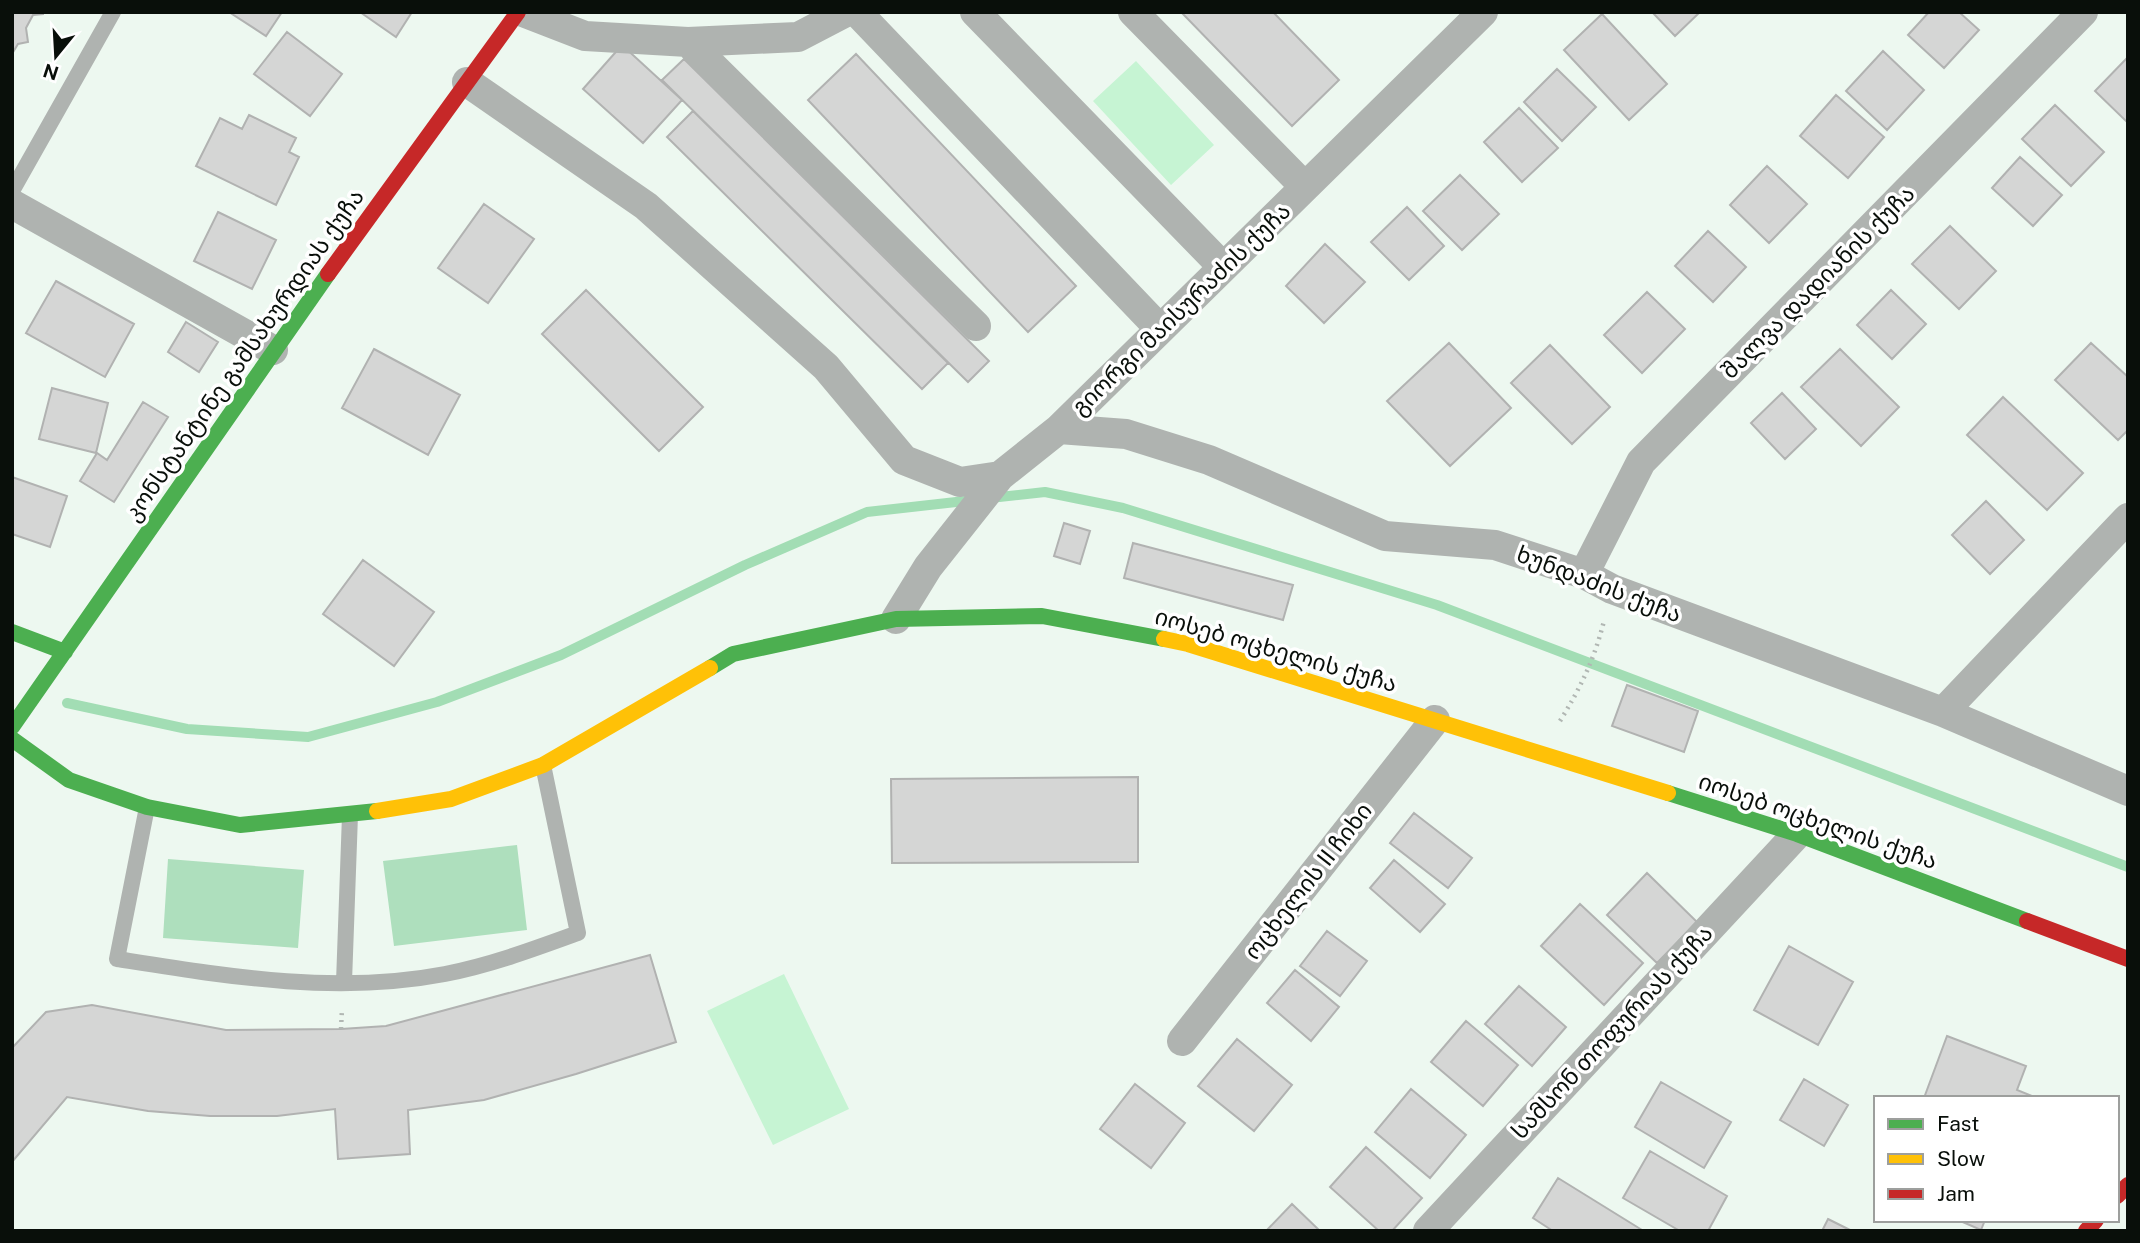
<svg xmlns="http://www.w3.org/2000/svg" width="2140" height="1243" viewBox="0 0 2140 1243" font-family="'Public Sans','Noto Sans Georgian',sans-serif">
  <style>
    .green { fill: #c6f4d3 }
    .forest { fill: #aedfbd }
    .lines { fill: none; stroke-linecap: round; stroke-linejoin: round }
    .stream { stroke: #a2ddb4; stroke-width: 10 }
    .building { fill: #d5d6d5; stroke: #b1b2b1; stroke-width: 2 }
    .path { stroke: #b1b7b3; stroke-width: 4.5; stroke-dasharray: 2 5; stroke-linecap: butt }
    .lane { stroke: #afb3b0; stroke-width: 16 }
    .street { stroke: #afb3b0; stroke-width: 30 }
    .fast { stroke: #4caf50; stroke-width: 16 }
    .slow { stroke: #ffc107; stroke-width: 16 }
    .jam { stroke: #c62828; stroke-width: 16 }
    .labels { text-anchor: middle; stroke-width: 7; stroke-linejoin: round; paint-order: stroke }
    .street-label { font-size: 23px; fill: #090f0a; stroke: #fff }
  </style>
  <rect width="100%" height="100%" fill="#edf8f0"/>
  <!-- green -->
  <path class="green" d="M1136,61L1214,145L1171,185L1093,101Z
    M784,974L849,1109L773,1145L707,1011Z"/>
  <!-- forest -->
  <path class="forest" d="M517,845L527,930L394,946L383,861Z
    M168,859L304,870L298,948L163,938Z"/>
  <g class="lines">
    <!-- stream -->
    <path class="stream" d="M990,498L1045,492L1123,508L1437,605L2128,867
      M67,703L187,729L308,737L437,702L561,655L745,565L867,512L974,500"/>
  </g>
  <!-- building -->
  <path class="building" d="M12,12H43V14L33,15L26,28L28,42L18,44L12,54Z
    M229,12H282L266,36Z
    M360,12H412L396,37Z
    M1181,12H1273L1339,80L1292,126Z
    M1652,12H1700L1675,36Z
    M1929,12H1959L1979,30L1944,68L1908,35Z
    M1602,14L1667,84L1629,120L1564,50Z
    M287,32L342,74L310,116L254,74Z
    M622,45L682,100L643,143L583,89Z
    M1883,51L1924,90L1887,130L1846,91Z
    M856,54L1076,286L1028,332L808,100Z
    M2128,57V123L2095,91Z
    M684,59L989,361L968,382L662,80Z
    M1557,69L1596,107L1562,141L1524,102Z
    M1836,95L1884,137L1848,178L1800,136Z
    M2055,105L2104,152L2071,186L2022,139Z
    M1519,108L1558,148L1522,182L1484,142Z
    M693,111L948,363L922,389L667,137Z
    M249,115L296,138L289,152L299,157L276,205L196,166L220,118L242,129Z
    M2020,157L2062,195L2033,226L1992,188Z
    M1767,166L1807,204L1769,243L1730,205Z
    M1460,175L1499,214L1462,250L1423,211Z
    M484,204L534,239L488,303L438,268Z
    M1407,207L1444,246L1409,280L1371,242Z
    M218,212L276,240L252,289L194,261Z
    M1950,226L1996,271L1959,309L1912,264Z
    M1708,231L1746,267L1713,302L1675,266Z
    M1325,244L1365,282L1324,323L1286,286Z
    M56,281L134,324L105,377L26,333Z
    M586,290L703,407L659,451L542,334Z
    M1891,290L1926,324L1892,359L1857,325Z
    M1647,292L1685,329L1642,373L1604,335Z
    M186,322L218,342L199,372L168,352Z
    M1449,343L1511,408L1450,466L1387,401Z
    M2091,343L2128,377V430L2118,440L2055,380Z
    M1550,345L1610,407L1572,444L1511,383Z
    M374,349L460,395L428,455L342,408Z
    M1840,349L1899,407L1861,446L1801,387Z
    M52,388L108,403L96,453L39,439Z
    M1782,393L1816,429L1785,459L1751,423Z
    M2003,397L2083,473L2047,510L1967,435Z
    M143,402L168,417L114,502L80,481L97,453L107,460Z
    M12,477L67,496L50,547L12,534Z
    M1986,501L2024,540L1990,574L1952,535Z
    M1064,523L1090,531L1080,564L1054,556Z
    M1133,543L1293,585L1283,620L1124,578Z
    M363,560L434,612L394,666L323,614Z
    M1627,685L1698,711L1684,752L1612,726Z
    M1138,777V862L892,863L891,779Z
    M1414,813L1472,858L1448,888L1390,843Z
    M1394,860L1445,904L1420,932L1370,888Z
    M1647,873L1697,922L1657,963L1607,915Z
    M1580,904L1643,963L1604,1005L1541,946Z
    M1327,931L1367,961L1340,996L1300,966Z
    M1789,946L1853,982L1818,1045L1754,1010Z
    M650,955L676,1042L576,1074L484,1100L408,1110L410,1154L338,1159L335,1109L277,1116H210L148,1111L67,1097L12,1162V1048L46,1012L92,1005L226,1030L341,1029L386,1026Z
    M1295,970L1339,1007L1311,1041L1267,1003Z
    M1519,986L1566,1027L1532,1066L1485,1024Z
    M1466,1021L1518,1065L1483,1106L1431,1062Z
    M1947,1036L2026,1066L2017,1090L2037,1098H1924Z
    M1237,1039L1292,1085L1254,1131L1198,1086Z
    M1804,1079L1848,1105L1824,1146L1780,1120Z
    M1661,1082L1731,1122L1704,1168L1635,1127Z
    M1135,1084L1185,1123L1151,1168L1100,1129Z
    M1411,1089L1466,1135L1430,1178L1375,1132Z
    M1366,1147L1422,1198L1392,1231H1379L1330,1187Z
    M1650,1151L1727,1196L1708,1231H1680L1623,1198Z
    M1558,1178L1642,1230V1231H1553L1533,1218Z
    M1292,1204L1320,1231H1266Z
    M1828,1219L1852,1231H1822Z
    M1958,1220H1985L1981,1230Z"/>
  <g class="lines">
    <!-- path -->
    <path class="path" d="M1560,721C1581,687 1594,660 1604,621
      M341,1029L342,1009"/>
    <!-- lane -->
    <path class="lane" d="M12,191L113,12
      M147,807L117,959C225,976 336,995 445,974C491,965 534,949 578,933L543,765
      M344,982L350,815"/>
    <!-- street -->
    <path class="street" d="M523,12L585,36L688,42L798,37L846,12
      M857,12L1160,329
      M975,12L1223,267
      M1133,12L1305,187
      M688,42L976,326
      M467,82L646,206L826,367L904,460L960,482L1000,476
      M12,204L273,350
      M1059,429L1126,434L1209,460L1385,536L1495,545L1584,574L1612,589L1943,712L2128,791
      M1584,574L1641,462L2083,12
      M896,619L928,567L1000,476L1059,429L1483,12
      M1943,712L2128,518
      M1182,1041L1435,720
      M1428,1231L1797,834"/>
    <!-- fast -->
    <path class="fast" d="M12,632L65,652
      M710,668L733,654L896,619L1042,616L1164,639
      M12,727L328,274
      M12,739L69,780L147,807L240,825L377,811
      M1668,793L1797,834L2027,921"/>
    <!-- slow -->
    <path class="slow" d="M1164,639L1188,644L1668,793
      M377,811L451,799L543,765L710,668"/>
    <!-- jam -->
    <path class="jam" d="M328,274L518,12
      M2027,921L2128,959
      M2117,1196L2128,1185
      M2086,1231L2096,1220"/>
  </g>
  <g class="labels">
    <!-- street labels -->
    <g class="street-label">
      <text transform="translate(1818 282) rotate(-45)" y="8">შალვა დადიანის ქუჩა</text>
      <text transform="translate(1181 309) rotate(-44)" y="8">გიორგი მაისურაძის ქუჩა</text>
      <text transform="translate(244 355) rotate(-55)" y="8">კონსტანტინე გამსახურდიას ქუჩა</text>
      <text transform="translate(1599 584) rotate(21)" y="8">ხუნდაძის ქუჩა</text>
      <text transform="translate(1276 650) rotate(16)" y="8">იოსებ ოცხელის ქუჩა</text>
      <text transform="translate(1818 821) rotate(19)" y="8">იოსებ ოცხელის ქუჩა</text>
      <text transform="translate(1308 881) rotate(-52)" y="8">ოცხელის II ჩიხი</text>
      <text transform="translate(1612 1032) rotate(-47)" y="8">სამსონ თოფურიას ქუჩა</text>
    </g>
  </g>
  <!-- border -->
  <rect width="2140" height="1243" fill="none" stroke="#090f0a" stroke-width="28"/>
  <!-- legend -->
  <rect x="1874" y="1096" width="245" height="126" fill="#ffffff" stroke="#9d9f9d" stroke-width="2"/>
  <rect x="1888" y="1119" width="35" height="10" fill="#4caf50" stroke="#9d9f9d" stroke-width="2"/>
  <text x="1937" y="1131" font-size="21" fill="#090f0a">Fast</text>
  <rect x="1888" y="1154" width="35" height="10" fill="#ffc107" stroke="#9d9f9d" stroke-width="2"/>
  <text x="1937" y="1166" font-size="21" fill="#090f0a">Slow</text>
  <rect x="1888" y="1189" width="35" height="10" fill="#c62828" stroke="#9d9f9d" stroke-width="2"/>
  <text x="1937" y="1201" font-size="21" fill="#090f0a">Jam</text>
  <!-- north arrow -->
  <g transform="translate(56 56) rotate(198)" stroke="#ffffff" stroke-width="5" paint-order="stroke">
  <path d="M0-5L12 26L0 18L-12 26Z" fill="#090f0a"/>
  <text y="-10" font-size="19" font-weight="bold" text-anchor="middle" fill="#090f0a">N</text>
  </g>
</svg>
